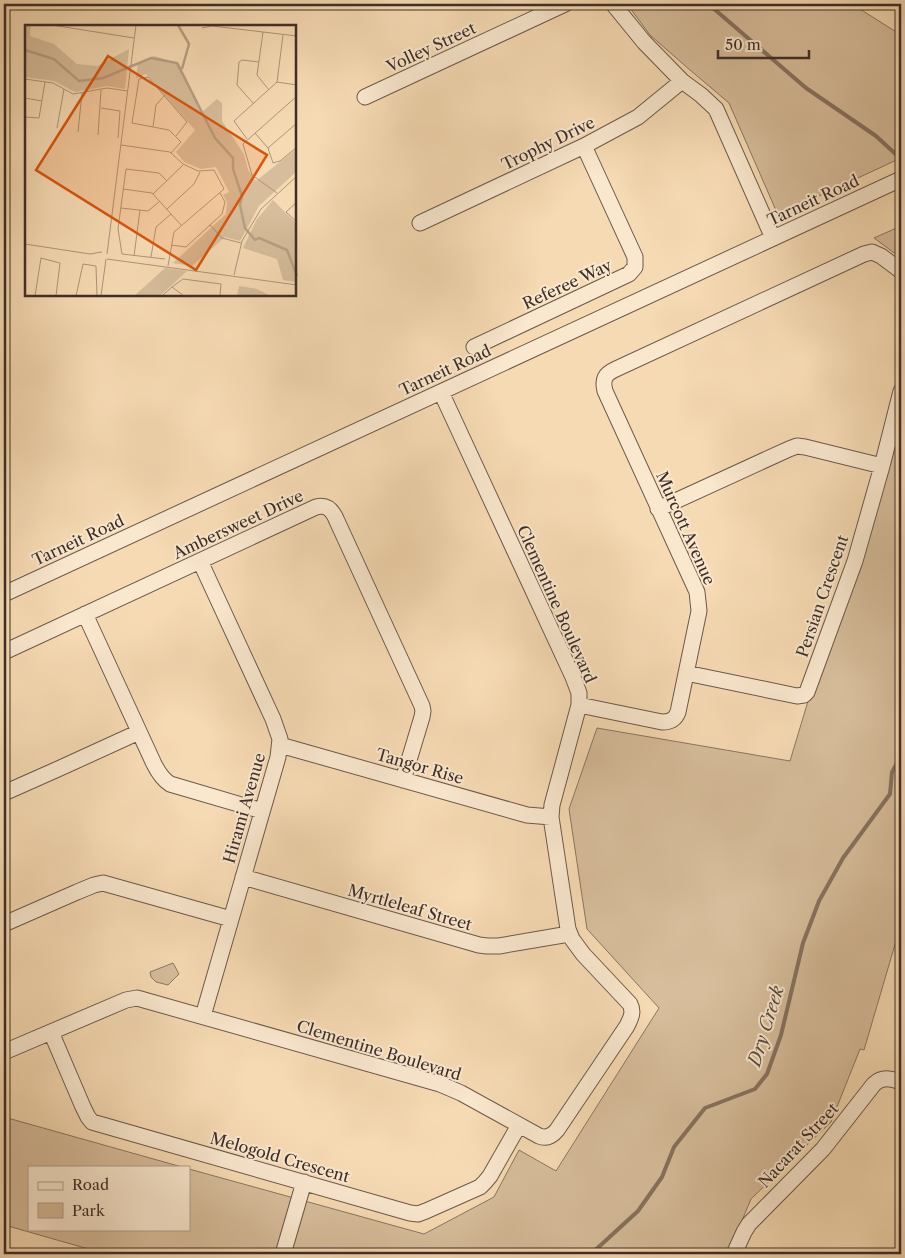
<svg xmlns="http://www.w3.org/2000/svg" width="905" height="1258" viewBox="0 0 905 1258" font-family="'Libre Caslon Text',serif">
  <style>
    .green { fill: #d7bd9b; stroke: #8a7662 }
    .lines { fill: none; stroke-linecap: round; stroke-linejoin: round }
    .stream { stroke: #87725f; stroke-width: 4 }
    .minor-casing { stroke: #6c594b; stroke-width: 17 }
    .minor { stroke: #f9e7ce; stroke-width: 15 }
    .labels { text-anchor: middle; stroke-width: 4; stroke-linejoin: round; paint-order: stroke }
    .street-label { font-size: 16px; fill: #3e2e28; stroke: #f9e7ce }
    .water-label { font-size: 18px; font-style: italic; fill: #5c4a3f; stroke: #f9e7ce }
    .inset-river { fill: none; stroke: #b7a084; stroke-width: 2.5 }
    .inset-road { fill: none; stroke: #ac957b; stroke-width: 1 }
    .view { fill: #d7550f; fill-opacity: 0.15; stroke: #d7550f; stroke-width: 2.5 }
    .inset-edge { fill: none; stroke: #3e2e28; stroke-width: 2.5 }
  </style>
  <rect width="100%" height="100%" fill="#f6dab3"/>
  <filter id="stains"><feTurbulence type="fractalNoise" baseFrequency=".004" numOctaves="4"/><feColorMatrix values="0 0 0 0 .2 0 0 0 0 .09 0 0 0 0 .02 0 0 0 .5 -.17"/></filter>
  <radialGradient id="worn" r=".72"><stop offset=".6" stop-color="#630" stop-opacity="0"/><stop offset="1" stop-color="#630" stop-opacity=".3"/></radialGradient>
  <!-- green -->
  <path class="green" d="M627,4H852L901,35V158L778,215L729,103L690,70L650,35Z
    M901,226V258L874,238Z
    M901,392V932L896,941L864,1050L860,1049L831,1122L751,1199L728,1254H106L8,1226L4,1217V1117L182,1167H29V1229H189V1169L424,1234L494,1197L519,1150L556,1171L659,1008L587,929L569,809L597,728L790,761Z
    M173,963L179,974L168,985L156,982L151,977L150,972Z"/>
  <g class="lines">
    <!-- stream -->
    <path class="stream" d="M709,4L713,8L806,88L876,136L901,159
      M591,1254L638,1211L662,1177L674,1147L705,1108L755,1089L767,1074L781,1035L803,943L819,901L843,858L890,794L892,772L901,756"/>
    <defs>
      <path id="minor" d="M613,4L644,42L682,81L701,95L716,109L773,238
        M365,97L565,4
        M420,223L584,146L638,117L682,81
        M474,347L629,274L635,267V257L584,146
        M658,509L789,449L797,446L805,447L882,466
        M200,561L273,719L280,739L278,757L203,1016
        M4,594L901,179
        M85,614L154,764C158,772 162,779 170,784L262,811
        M4,652L316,507C328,504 333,511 337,521L422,706L423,711L422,717L403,780
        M686,673L797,696L804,695L807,692L855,561L882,466L901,391
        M579,705L662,722C670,722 675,720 678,712L699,611L697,592L605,391C602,379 605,374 616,369L864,254L872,252L881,256L901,271
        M280,745L527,815L551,817
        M4,793L58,769L139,732
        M243,877L479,945L487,946H499L569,934
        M4,924L77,892L94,885L103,883L231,919
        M51,1032L83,1107L88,1117L92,1122L410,1213L418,1214L426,1211L480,1187L485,1182L490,1176L519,1125
        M4,1052L126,1000L137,998L440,1084L461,1093L539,1136C546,1139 552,1136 557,1130L627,1026C631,1018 634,1012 630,1004L583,954L572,939L568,929L551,817L552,805L579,705V693L573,677L441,392
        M283,1254L304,1182
        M734,1254L744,1232L749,1224L823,1149L874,1084C883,1076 891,1079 901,1082"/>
    </defs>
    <!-- minor casing -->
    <use href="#minor" class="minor-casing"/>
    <!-- minor -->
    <use href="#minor" class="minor"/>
  </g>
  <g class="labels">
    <!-- street labels -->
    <g class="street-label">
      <text transform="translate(431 47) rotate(-25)" y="6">Volley Street</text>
      <text transform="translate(548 143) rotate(-26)" y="6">Trophy Drive</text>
      <text transform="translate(813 200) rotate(-25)" y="6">Tarneit Road</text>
      <text transform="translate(567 284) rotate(-25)" y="6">Referee Way</text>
      <text transform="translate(445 370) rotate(-25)" y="6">Tarneit Road</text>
      <text transform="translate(238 524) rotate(-25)" y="6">Ambersweet Drive</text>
      <text transform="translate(686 528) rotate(66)" y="6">Murcott Avenue</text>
      <text transform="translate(78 540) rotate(-25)" y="6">Tarneit Road</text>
      <text transform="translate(822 596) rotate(-71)" y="6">Persian Crescent</text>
      <text transform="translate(557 604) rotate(66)" y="6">Clementine Boulevard</text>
      <text transform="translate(420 766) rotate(16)" y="6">Tangor Rise</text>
      <text transform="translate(244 808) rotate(-74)" y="6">Hirami Avenue</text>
      <text transform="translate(410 907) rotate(16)" y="6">Myrtleleaf Street</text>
      <text transform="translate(379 1050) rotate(17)" y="6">Clementine Boulevard</text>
      <text transform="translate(798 1145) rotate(-47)" y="6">Nacarat Street</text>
      <text transform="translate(280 1157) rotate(16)" y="6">Melogold Crescent</text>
    </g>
    <!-- water labels -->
    <g class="water-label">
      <text transform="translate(766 1026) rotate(-73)" y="6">Dry Creek</text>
    </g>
  </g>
  <!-- overview -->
  <g transform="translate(25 25)">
    <rect width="271" height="271" fill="#f6dab3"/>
    <path d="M0,0H6L5,11L29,19L52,39L72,41L104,24L100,64L82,61L50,67L29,56L0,52ZM129,31L154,38L177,87L192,74L197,78V96L219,129L223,145L231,156L271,124V147L234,181L215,216L200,212L167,241L148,238L201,189L202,177L198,170L204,167L191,142L176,144L159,137L151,127L170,105L121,49L111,53L113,38ZM248,175L271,198V257L258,255L252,234L218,223L232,194ZM140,243L162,246L135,271H109ZM214,261L232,264L246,271H212Z" fill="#d7bd9b"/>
    <path class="inset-river" d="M153,0L164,19L157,44M0,25L29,34L54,56L78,53L126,33L152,38L190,113L208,133V144L217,171L215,180L220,203L230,215L234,213L262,225L272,251"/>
    <path class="inset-road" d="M27,0L109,13M177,3L187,1L272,11M238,7L232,50L244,65M0,54L28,58L48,69L82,63L103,66M252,57L272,60M0,73L17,76M229,79L212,60L214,37L217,35L234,37M76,83L95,86L93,113M0,92L14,93L20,57M128,102L131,80L140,70M32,103L39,64M53,107L57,68M230,108L243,123L248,138L255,136L272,122M73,110L76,65M222,114L209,96L252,57L258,10M96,120L145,127L158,139L173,146L189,145L199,164L149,207L143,241M243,123L272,98M146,128L156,117L144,105L107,98L114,54L123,52L162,97L151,111M98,164L127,168L156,200M252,168L227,150L218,119L272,71M128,169L158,140M272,177L261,187L272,197M96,183L123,186L135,176M142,184L169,159L175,147M185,200L197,213L216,218M0,219L65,229L77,227M146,220L161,222L197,189L200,177L195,168M82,229L111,0M109,231L115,185M126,232L131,202L146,189M82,234L272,260M140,234L97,229L93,204L101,144L134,148L142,156M209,250L217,216L236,184L272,151M147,262L158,254L196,259L195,271M10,271L16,233L35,238L31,271M51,271L58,239L71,241L72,271M76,271L81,234M137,271L147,262L159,271"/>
    <path class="view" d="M83,31L242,130L171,245L11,145Z"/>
    <rect width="271" height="271" class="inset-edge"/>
  </g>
  <!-- margin -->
  <rect width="905" height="1258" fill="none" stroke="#f6dab3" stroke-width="20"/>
  <rect x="5" y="5" width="895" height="1248" fill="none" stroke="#3e2e28" stroke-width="2.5"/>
  <rect x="10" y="10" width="885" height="1238" fill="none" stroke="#3e2e28"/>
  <!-- legend -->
  <rect x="28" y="1166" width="162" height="65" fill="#f9e7ce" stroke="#ae9d8c"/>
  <rect x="38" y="1182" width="25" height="8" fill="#f9e7ce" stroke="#ae9d8c"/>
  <text x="72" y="1190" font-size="15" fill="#3e2e28">Road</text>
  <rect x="38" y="1203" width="25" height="15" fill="#d7bd9b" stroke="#ae9d8c"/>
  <text x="72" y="1216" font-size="15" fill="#3e2e28">Park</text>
  <!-- scale -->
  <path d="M718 50v8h91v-8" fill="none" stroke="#3e2e28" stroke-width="2.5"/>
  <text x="725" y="50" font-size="15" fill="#3e2e28" stroke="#f9e7ce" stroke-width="4" paint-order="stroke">50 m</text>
  <rect width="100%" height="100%" filter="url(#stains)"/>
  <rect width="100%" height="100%" fill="url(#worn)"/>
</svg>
